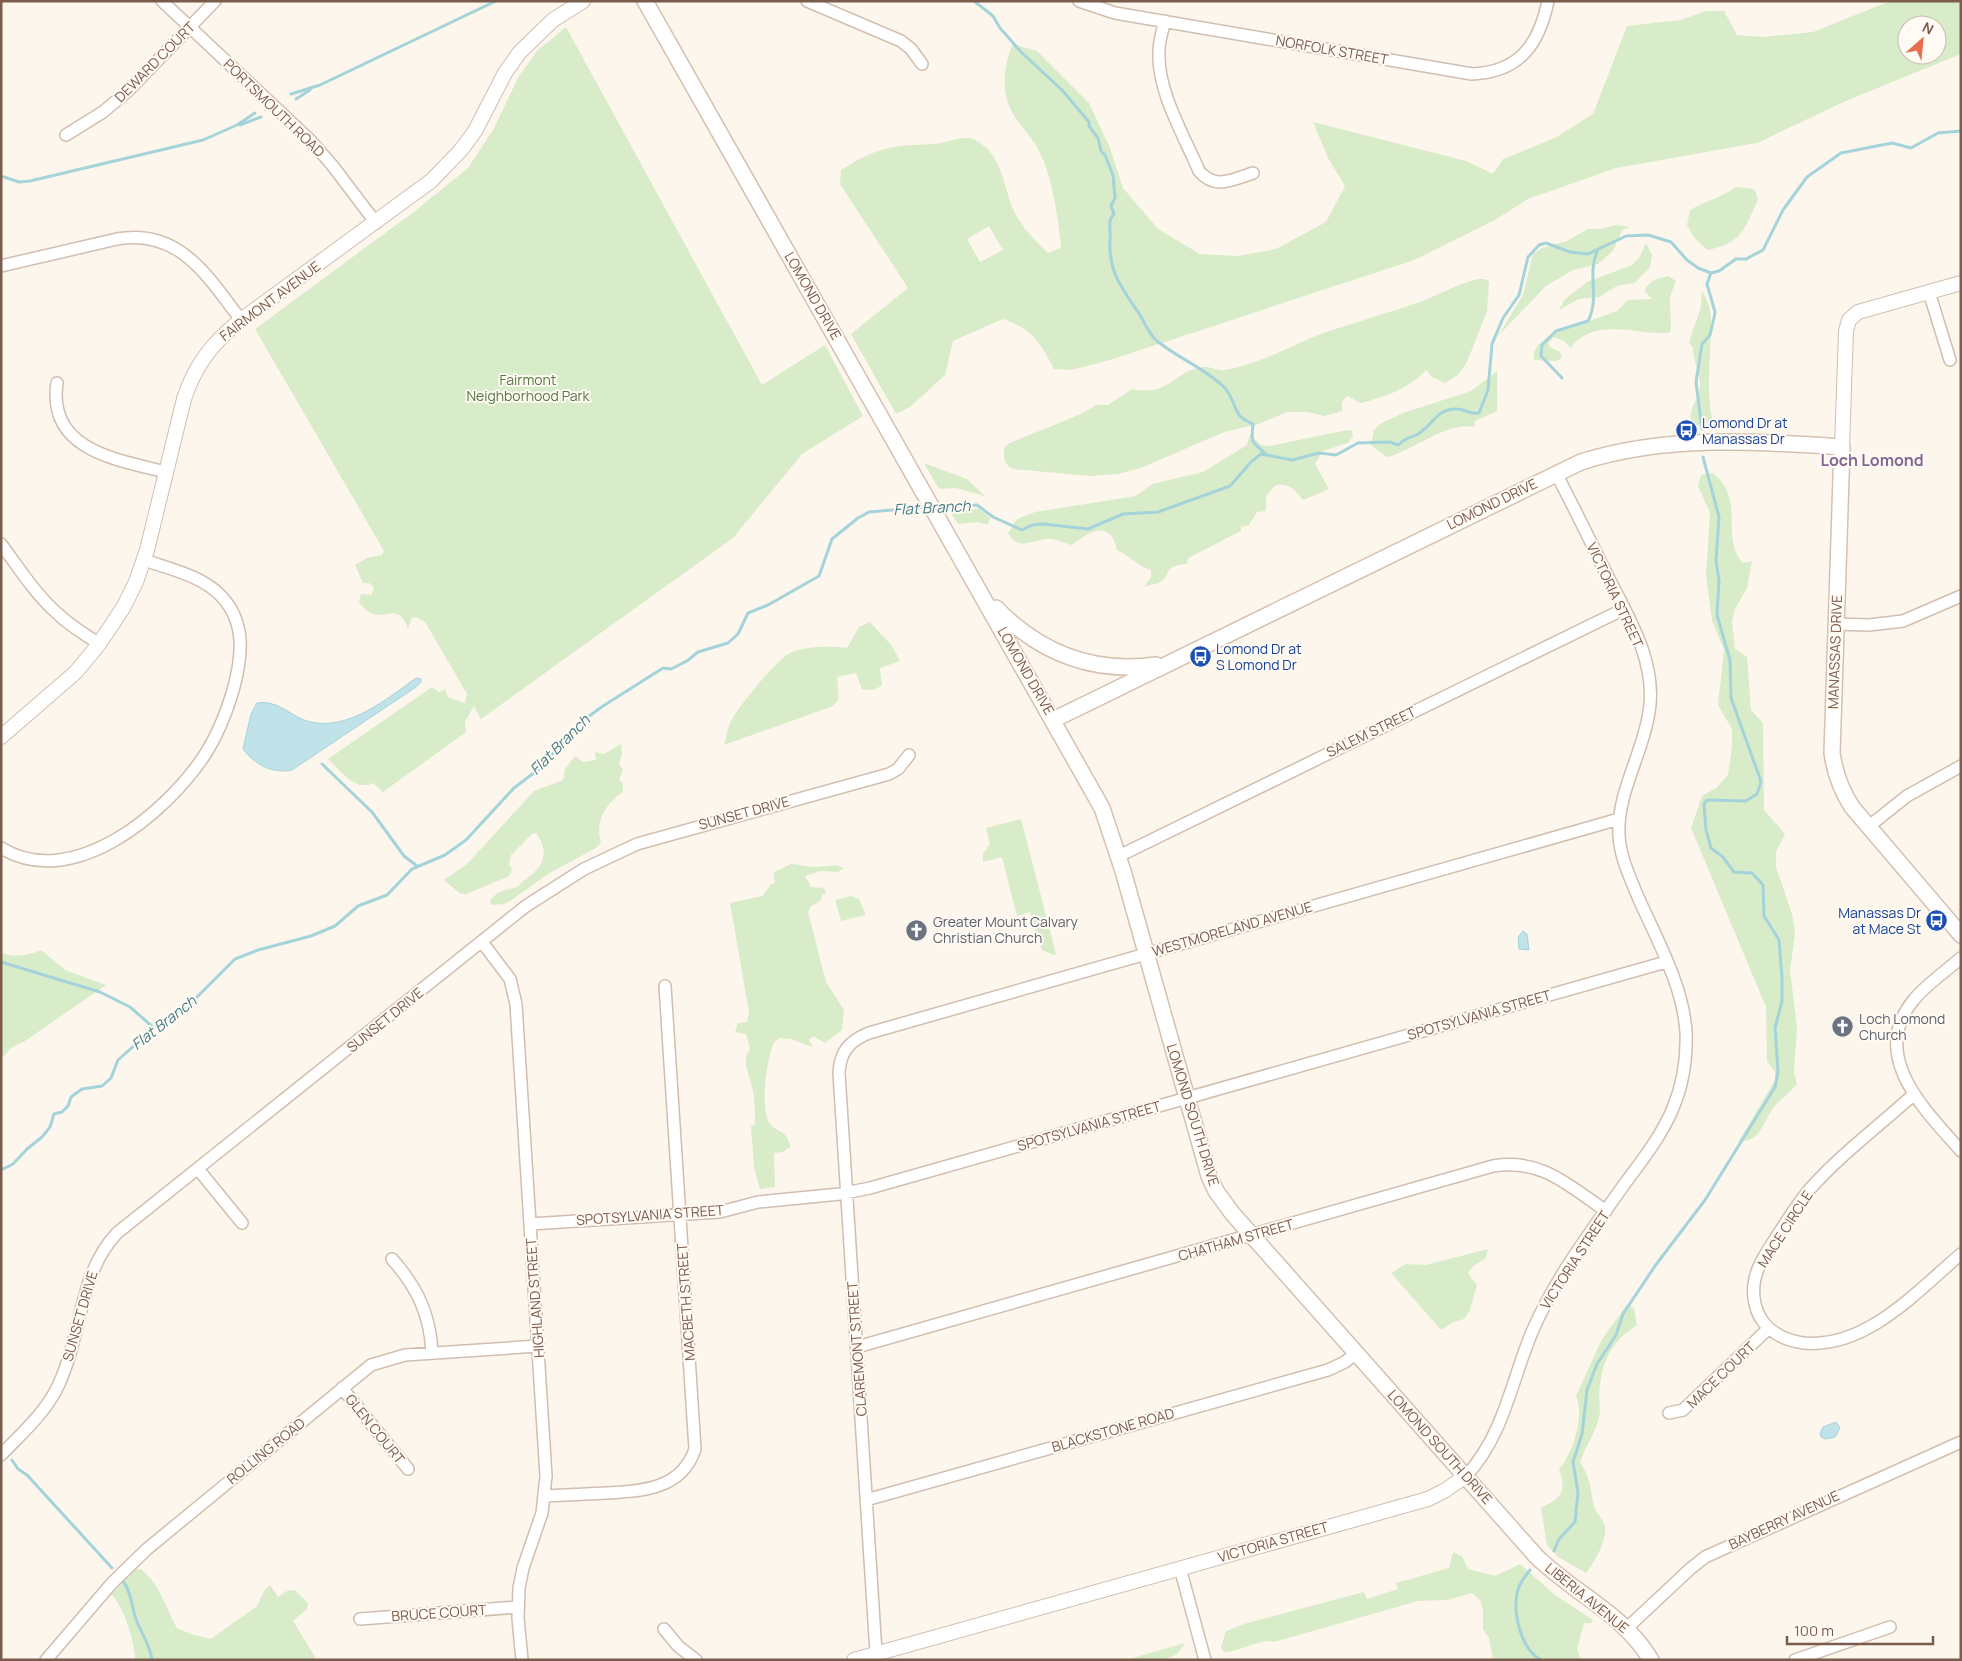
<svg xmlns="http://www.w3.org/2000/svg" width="1962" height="1661" viewBox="0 0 1962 1661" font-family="Manrope,sans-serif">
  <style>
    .green { fill: #d8ecc9; fill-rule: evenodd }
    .water { fill: #bfe3e8; stroke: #a5d3da }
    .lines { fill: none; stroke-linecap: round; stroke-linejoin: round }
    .stream { stroke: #a5d3da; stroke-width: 3 }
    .minor-casing { stroke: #d1beb0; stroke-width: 14 }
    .tertiary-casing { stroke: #d1beb0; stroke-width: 16 }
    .secondary-casing { stroke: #d6c0b0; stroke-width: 18 }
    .minor { stroke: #fff; stroke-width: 11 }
    .tertiary { stroke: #fff; stroke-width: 14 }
    .secondary { stroke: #fff; stroke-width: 15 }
    .labels { text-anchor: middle; stroke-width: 4; stroke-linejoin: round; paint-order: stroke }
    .street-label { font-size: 14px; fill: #7a5c4d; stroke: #fffaf3 }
    .park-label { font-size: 14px; fill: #537a41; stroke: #fffaf3 }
    .transit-label { font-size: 14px; fill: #164399; stroke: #fffaf3; text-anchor: start }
    .worship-label { font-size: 14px; fill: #5b616d; stroke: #fffaf3; text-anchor: start }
    .water-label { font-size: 15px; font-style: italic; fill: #437c86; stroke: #fffaf3 }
    .quarter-label { font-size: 16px; font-weight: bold; fill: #846695; stroke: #fffaf3 }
  </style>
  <rect width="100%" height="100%" fill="#fdf6ec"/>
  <!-- green -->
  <path class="green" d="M1890,1H1961V54L1848,100L1757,143L1616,168L1528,199L1495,220L1414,260L1110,360L1071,370L1054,369C1041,343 1031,328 1003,319L953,341L945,375L910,407L896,414L851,334L908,288L840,184L841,170C880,146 890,146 935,144C947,143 963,134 975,140C1004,154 1003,191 1016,215C1024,230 1036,241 1048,253L1061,248C1059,221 1052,175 1039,151C1032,136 1018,125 1011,110C1001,90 1004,63 1013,44L1037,51L1089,103L1110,148L1123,188L1158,229L1200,254L1238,256L1276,249L1326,222L1345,186L1328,158L1313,122L1466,161L1493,174L1503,159L1555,138L1593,114L1627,26L1681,20L1706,11H1724L1737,35L1764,37L1813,32ZM1907,25H1937V55H1907ZM989,226L1003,250L980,262L967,239Z
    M566,27L762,385L825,345L863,416L802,454L733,538L481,719L474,706L465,722L466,732L383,792L373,783C355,792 340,770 328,759L432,687L439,692L445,689L448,697L465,703L467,694L425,622L416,617L412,618L408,629C399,603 389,618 374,614C369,613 362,606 359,602L361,594L371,595L374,587L369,583H363L355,565L367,558L382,555L384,551L255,329L415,211L468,168L493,130L519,76L537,51Z
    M1736,187L1754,189L1758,199C1745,229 1741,244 1707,250L1693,236L1687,225L1690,210C1705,201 1721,198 1736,187Z
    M1616,225L1630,227L1622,230L1613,251L1598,264L1573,270L1546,286L1498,336L1523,295L1533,254L1542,248L1567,241L1588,229H1601Z
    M1646,243L1652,255L1650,267L1635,283L1617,286L1599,297L1579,299L1559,310L1564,300L1587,282L1632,265L1639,258Z
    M1668,276L1676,281L1670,297L1671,330L1669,333C1639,335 1592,316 1571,348L1564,341L1554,337L1548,343L1551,348L1560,352L1562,357L1557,361L1534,360V352L1538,345L1550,335L1617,311L1628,300L1652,299L1645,291L1646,287L1654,280Z
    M1477,279H1485L1489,282L1487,311L1467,362L1458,375L1445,383L1432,377L1426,370C1408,389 1385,397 1361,403L1347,396L1342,402V411L1324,416L1307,412H1287L1259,424L1224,432L1141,468L1118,474L1089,476L1013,469C1003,464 1003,455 1005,446L1010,443L1083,413L1096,405H1108L1132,389C1170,397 1172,372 1202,367C1209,366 1217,371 1224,370C1254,366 1285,349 1313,337C1347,324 1383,315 1417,303C1437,296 1457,284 1477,279Z
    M1702,291C1715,310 1711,330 1710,352C1709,375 1707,399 1713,422L1694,426C1683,413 1701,398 1700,384C1699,371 1693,361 1693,348L1689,342L1701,307Z
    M1497,371V411L1475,421L1474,427C1448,422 1417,447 1392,456L1386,457L1371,445L1374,430L1380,424L1403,413L1471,391Z
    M1347,430L1352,431L1353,436L1348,443L1323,451L1315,464L1329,489L1303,500C1295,490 1290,483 1276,485L1266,496V511L1257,512L1249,525L1241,527V531L1188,558L1187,564C1162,566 1173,573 1160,582C1156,585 1149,584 1144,587L1151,577V570C1137,566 1130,556 1117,550C1111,519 1089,531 1072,545C1065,544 1059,540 1052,539C1035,537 1020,554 1008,533L1017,519L1035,512L1136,496L1152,484L1203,472L1247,445L1250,434L1261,445L1270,446Z
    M924,463L967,479L985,496L956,488L939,489Z
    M1713,473C1747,501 1719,536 1743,563L1752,561L1747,588L1735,609L1732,621L1735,649L1747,657L1751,710L1763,723L1764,810L1785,834L1776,852V867L1792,914L1795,934L1790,970L1797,1027L1794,1072L1797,1084C1790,1092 1780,1100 1774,1107C1763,1121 1761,1143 1739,1141L1775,1080V1072L1767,1061L1766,1007L1691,828L1702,796L1716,788L1728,775L1732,746V729L1718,705L1724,650L1712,620L1706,575L1710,513L1698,486L1701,475Z
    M979,509L990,518L988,525L977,522L958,524L949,510Z
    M870,622L892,646L900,661L880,668L882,686L872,690L862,689L856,673L837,677L839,699L833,706L724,745C726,738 727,730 730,723C737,708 776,660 790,653C807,646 830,646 847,648L859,627Z
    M621,744L622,753L619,764L623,770L619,779L623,784V792C607,802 594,822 601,842L596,848L548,874L513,899L504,904L491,905L490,901C497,890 506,891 517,887C520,885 523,881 526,879C544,866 550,853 536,833L532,834L511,855L509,865L512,869L509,876L466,894L459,893L444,880L467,864L534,791L563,780L565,769L575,756L583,762L596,760L595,752L604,754Z
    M1021,819L1056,954L1053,955L1042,950L1030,912L1017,916L1002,857L983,862V854L990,844L986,828Z
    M791,864C800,864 807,867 815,867C826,867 832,863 844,868L838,872L820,871L805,876L811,887L824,888L826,893L822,895L821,900L811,906L808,912L826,982L844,1010L842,1030L825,1043L813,1036L809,1040L813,1047L791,1039L780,1038L774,1042C767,1059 759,1108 770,1124C774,1130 781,1130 785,1135C788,1137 789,1143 791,1146L783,1152L774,1153L775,1187L760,1189L754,1168L751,1126L755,1124C755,1114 755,1102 753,1092C751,1076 740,1063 750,1049L746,1034L735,1032L738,1023L747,1022L749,1012L730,903L763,896L771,884L775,883L773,873Z
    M851,896L859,899L866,915L841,921L835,900Z
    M41,950L65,970L106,985L25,1041L11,1048L1,1059V952C13,959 29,955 41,950Z
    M1488,1249L1486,1258L1472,1267L1468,1273L1477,1285L1470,1310L1464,1319L1453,1322L1441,1330L1391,1273L1406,1264L1426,1265Z
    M1627,1304L1634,1308L1637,1325C1609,1343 1601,1364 1599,1396C1599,1401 1600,1407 1600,1412C1598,1429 1586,1445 1580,1462C1592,1481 1589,1485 1594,1506C1596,1514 1603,1518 1605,1526C1607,1540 1595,1562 1586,1573L1558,1557L1547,1545L1541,1508C1562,1497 1567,1493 1559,1469C1573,1453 1585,1416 1576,1396L1601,1341Z
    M1453,1552L1462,1556L1468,1569L1495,1576L1520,1564L1555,1595L1593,1620L1592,1623H1584L1577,1649L1581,1660H1493L1489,1638L1483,1629V1610L1480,1600L1472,1593L1447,1600L1418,1601L1274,1642C1258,1638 1242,1652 1224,1652L1221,1647L1226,1631L1244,1624L1364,1592L1367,1599L1398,1589L1396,1583L1449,1568Z
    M141,1569C159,1583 166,1608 177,1628L191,1634L211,1639L257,1606L264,1591L270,1585L278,1597L287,1591L295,1590L308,1603L307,1609L293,1621L317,1660H135C136,1646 123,1603 111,1595L134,1570Z
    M1185,1643L1177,1654L1165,1660H1126Z"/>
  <!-- water -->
  <path class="water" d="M416,678L421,679V682L416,687L292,770C273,774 255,765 243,749L251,714L257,703C278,700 289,715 307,721C346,733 387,699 416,678Z
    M1523,931L1527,934L1529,950L1519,949L1518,937Z
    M1836,1422L1840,1428L1835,1437L1825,1439L1821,1437L1820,1433L1823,1427Z"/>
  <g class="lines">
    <!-- stream -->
    <path class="stream" d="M974,1L993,16L1000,28L1021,52L1062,90L1089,122V126L1098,138L1101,151L1105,155L1113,175L1115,198L1111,206L1114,214C1107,220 1111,230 1110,239C1108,271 1121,287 1138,312C1145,322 1148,333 1157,341C1178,358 1204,368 1223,386C1233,395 1233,407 1240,416C1244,420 1249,422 1253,424C1251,445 1251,440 1267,455
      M291,94L320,85L496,1
      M296,99L310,90
      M240,125L261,117
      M1,176L19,182L30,181L203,140L237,125L255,113
      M1562,378L1541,356L1542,345L1556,331L1588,321C1600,298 1587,275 1597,252
      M1702,429L1696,382L1702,344L1710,335L1714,318L1715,312L1707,284L1711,273
      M936,507L977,505L993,517L1022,530L1032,525L1043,524L1088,529L1123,514L1158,512L1230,486L1251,462L1261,454L1292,460L1319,453L1336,455L1358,443L1390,442L1398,445C1409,435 1410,439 1418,434C1433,425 1437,408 1457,409C1465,409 1470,415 1479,413L1488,390L1492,344L1503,318L1519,295L1528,257L1539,245L1546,243L1570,252L1588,254L1626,236L1648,235L1671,242L1687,260L1698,268L1711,273L1719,271L1736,259H1746L1763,250L1783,210L1807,177L1841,153L1892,143L1911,148L1938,133L1961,131
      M322,764L372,812L404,856L417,866
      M1,962L100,992L130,1007L154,1028
      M1,1170L13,1164L27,1149L42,1137L50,1127L54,1114L62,1112L68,1106L71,1097L82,1089L102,1086L111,1078L118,1060L154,1028L186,1008L235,959L258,950L311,936L335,926L358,906L387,895L412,869L445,855L466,840L514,788L539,769L581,722L603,706L663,668L671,669L687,661L698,652L728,643L738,634L748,613L768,605L819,576L832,539L858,518L869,512L927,507
      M12,1460L18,1469L27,1475L112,1568
      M1554,1551L1559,1539L1575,1522L1578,1493L1573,1462L1582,1434L1587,1390L1597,1364L1616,1335L1623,1314L1655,1266L1705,1200L1775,1087L1778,1072L1775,1028L1782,1001V978L1779,940L1764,916L1763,885L1752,873L1734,872L1723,857L1711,848L1706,830L1704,804L1707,800L1746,801L1757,794L1761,782L1758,773L1731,698L1730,660L1717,615L1719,581L1716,561L1719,517L1703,457
      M1530,1570C1526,1575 1521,1581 1519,1587C1511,1608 1520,1649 1541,1660
      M123,1581C132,1593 131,1605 136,1619C141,1633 150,1644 152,1660"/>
    <defs>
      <path id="minor" d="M162,1L311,141L332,165L376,223
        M807,1L901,41L911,49L922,64
        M1079,1L1115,13L1472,74C1519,72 1539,45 1548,1
        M1165,21C1162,31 1159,41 1159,51C1157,92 1184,135 1199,171C1215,190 1232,180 1253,173
        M66,135L103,112L129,90L215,1
        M1,266L117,239C180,228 208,277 241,320
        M1929,292L1950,360
        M57,383C47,450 117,460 166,472
        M1,544C19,568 35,594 58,614C70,626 85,634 99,644
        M1836,624L1869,625L1903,621L1961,596
        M1868,827L1907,796L1961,766
        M1,848C73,892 166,813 204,756C218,735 227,711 234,687C242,656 246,623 222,597C203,576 170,569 144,560
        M1119,856L1624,609
        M482,942L510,979L516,1004L546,1476L542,1513L523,1568L519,1588L518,1618L522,1660
        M1961,958C1945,972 1925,985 1912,1002C1869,1057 1926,1111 1961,1151
        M1913,1095C1879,1126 1840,1155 1810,1189C1798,1203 1789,1218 1779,1233C1772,1244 1763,1256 1758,1269C1751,1286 1752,1308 1764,1323C1774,1335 1788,1341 1804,1343C1866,1349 1917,1291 1961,1254
        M198,1169L242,1223
        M530,1224L720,1212L758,1202L840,1194L870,1188L1666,962
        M392,1259C417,1287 430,1314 432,1352
        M857,1347L1493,1166C1541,1158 1568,1185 1606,1211
        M342,1388L408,1469
        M1669,1413L1683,1410L1769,1328
        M1,1455C24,1431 50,1409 62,1377C82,1329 80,1272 117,1233L526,906L584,869L637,844L889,774L898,769L909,755
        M1466,1476C1504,1435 1511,1382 1532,1332C1555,1278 1592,1230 1626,1182C1643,1159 1662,1135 1673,1108C1683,1084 1687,1058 1686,1032C1683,985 1657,940 1638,897C1630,877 1620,857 1619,835C1617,792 1643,754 1649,712C1658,661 1625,611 1603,567C1588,536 1572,504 1556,473
        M545,1496C566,1495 586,1494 607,1493C643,1491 682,1489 695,1449L665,986
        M866,1500L1328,1370L1345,1362L1356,1353
        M1180,1568L1205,1660
        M360,1619L518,1607
        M1627,1628L1690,1569L1705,1557L1961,1442
        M664,1629L678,1646L696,1660
        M876,1653L839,1073C840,1052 849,1041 869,1033L1619,819
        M46,1660L112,1583L147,1549L371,1365L405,1355L538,1346
        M1795,1660L1890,1627"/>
      <path id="tertiary" d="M1842,447L1846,331L1849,320L1858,312L1961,283
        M1,737L76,672L99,644L123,608L136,582L147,550L184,399C195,365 213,342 241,320L431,181L461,150L475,131L505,73L519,53L553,20L583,1
        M854,1660L1428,1499L1444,1491L1466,1476"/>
      <path id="secondary" d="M645,1L1102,808L1123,871L1209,1176L1216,1191L1232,1213L1536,1556C1573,1593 1623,1613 1651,1660
        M996,608C1040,653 1092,674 1156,665
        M1053,720L1581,462C1665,435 1755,441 1842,447L1832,753C1835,774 1841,790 1852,807L1961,935"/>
    </defs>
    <!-- minor casing -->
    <use href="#minor" class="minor-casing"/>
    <!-- tertiary casing -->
    <use href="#tertiary" class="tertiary-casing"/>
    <!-- secondary casing -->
    <use href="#secondary" class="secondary-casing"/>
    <!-- minor -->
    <use href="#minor" class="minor"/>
    <!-- tertiary -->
    <use href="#tertiary" class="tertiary"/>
    <!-- secondary -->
    <use href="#secondary" class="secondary"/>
  </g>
  <!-- icons -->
  <defs>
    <symbol id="bus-disc" viewBox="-11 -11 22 22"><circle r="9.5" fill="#1a4fb4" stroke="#fffaf3"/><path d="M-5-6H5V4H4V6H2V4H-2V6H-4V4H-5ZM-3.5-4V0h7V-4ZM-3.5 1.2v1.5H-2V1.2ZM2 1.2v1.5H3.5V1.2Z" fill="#fff"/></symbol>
    <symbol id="church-disc" viewBox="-11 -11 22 22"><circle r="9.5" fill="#6b7280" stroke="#fffaf3"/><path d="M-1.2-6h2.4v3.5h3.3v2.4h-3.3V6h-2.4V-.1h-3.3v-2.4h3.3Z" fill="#fff"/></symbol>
  </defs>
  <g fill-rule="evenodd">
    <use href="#bus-disc" x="1674" y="418" width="25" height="25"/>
    <use href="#bus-disc" x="1188" y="644" width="25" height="25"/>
    <use href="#bus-disc" x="1924" y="908" width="25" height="25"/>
    <use href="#church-disc" x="904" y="918" width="25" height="25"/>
    <use href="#church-disc" x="1830" y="1014" width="25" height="25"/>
  </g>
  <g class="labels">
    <!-- street labels -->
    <g class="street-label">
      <text transform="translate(1332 50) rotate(10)" y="5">NORFOLK STREET</text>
      <text transform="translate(155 62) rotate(-45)" y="5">DEWARD COURT</text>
      <text transform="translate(274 108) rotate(44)" y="5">PORTSMOUTH ROAD</text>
      <text transform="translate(813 296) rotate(60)" y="5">LOMOND DRIVE</text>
      <text transform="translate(270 301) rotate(-37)" y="5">FAIRMONT AVENUE</text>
      <text transform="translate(1492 504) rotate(-26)" y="5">LOMOND DRIVE</text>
      <text transform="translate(1615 595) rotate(65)" y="5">VICTORIA STREET</text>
      <text transform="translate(1835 652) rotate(-88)" y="5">MANASSAS DRIVE</text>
      <text transform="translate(1026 671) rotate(60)" y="5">LOMOND DRIVE</text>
      <text transform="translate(1371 732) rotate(-26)" y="5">SALEM STREET</text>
      <text transform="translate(744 813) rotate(-15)" y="5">SUNSET DRIVE</text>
      <text transform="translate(1232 929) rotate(-16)" y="5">WESTMORELAND AVENUE</text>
      <text transform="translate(1479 1015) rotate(-16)" y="5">SPOTSYLVANIA STREET</text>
      <text transform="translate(385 1020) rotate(-39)" y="5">SUNSET DRIVE</text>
      <text transform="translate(1193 1115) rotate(73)" y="5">LOMOND SOUTH DRIVE</text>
      <text transform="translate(1089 1126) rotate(-16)" y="5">SPOTSYLVANIA STREET</text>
      <text transform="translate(650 1215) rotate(-4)" y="5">SPOTSYLVANIA STREET</text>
      <text transform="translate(1785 1229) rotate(-57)" y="5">MACE CIRCLE</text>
      <text transform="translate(1236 1240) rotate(-16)" y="5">CHATHAM STREET</text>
      <text transform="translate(1575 1260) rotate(-57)" y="5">VICTORIA STREET</text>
      <text transform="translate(535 1298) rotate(-94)" y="5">HIGHLAND STREET</text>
      <text transform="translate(686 1302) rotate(-94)" y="5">MACBETH STREET</text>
      <text transform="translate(80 1316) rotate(-74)" y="5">SUNSET DRIVE</text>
      <text transform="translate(857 1349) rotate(-94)" y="5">CLAREMONT STREET</text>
      <text transform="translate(1721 1375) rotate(-44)" y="5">MACE COURT</text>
      <text transform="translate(375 1429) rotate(51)" y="5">GLEN COURT</text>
      <text transform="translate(1113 1430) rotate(-16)" y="5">BLACKSTONE ROAD</text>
      <text transform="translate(1440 1447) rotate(48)" y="5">LOMOND SOUTH DRIVE</text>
      <text transform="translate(266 1451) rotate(-39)" y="5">ROLLING ROAD</text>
      <text transform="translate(1784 1520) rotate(-25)" y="5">BAYBERRY AVENUE</text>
      <text transform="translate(1273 1542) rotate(-16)" y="5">VICTORIA STREET</text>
      <text transform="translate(1587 1598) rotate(39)" y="5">LIBERIA AVENUE</text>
      <text transform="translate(439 1613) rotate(-4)" y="5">BRUCE COURT</text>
    </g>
    <!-- park labels -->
    <g class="park-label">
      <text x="528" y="385">Fairmont<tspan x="528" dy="16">Neighborhood Park</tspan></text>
    </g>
    <!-- transit labels -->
    <g class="transit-label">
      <text x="1702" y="428">Lomond Dr at<tspan x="1702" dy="16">Manassas Dr</tspan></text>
      <text x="1216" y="654">Lomond Dr at<tspan x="1216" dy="16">S Lomond Dr</tspan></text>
      <text x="1921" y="918" text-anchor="end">Manassas Dr<tspan x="1921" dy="16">at Mace St</tspan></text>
    </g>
    <!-- worship labels -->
    <g class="worship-label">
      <text x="933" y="927">Greater Mount Calvary<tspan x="933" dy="16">Christian Church</tspan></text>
      <text x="1859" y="1024">Loch Lomond<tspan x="1859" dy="16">Church</tspan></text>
    </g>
    <!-- water labels -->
    <g class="water-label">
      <text transform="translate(932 508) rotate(-3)" y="5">Flat Branch</text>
      <text transform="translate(560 745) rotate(-45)" y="5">Flat Branch</text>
      <text transform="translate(164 1023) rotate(-38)" y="5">Flat Branch</text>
    </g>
    <!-- quarter labels -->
    <g class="quarter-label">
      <text x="1872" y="466">Loch Lomond</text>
    </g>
  </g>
  <!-- border -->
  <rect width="1962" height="1661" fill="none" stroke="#7a5c4d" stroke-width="5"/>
  <!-- north arrow -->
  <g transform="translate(1922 40) rotate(27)"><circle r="24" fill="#fffaf3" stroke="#cabbb1"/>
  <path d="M0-4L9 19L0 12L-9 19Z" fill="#e76f51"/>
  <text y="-8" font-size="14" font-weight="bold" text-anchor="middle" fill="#7a5c4d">N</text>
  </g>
  <!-- scale -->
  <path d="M1787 1636v8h146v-8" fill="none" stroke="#7a5c4d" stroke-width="2.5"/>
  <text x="1794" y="1636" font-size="15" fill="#7a5c4d" stroke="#fffaf3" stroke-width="4" paint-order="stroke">100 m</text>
</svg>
